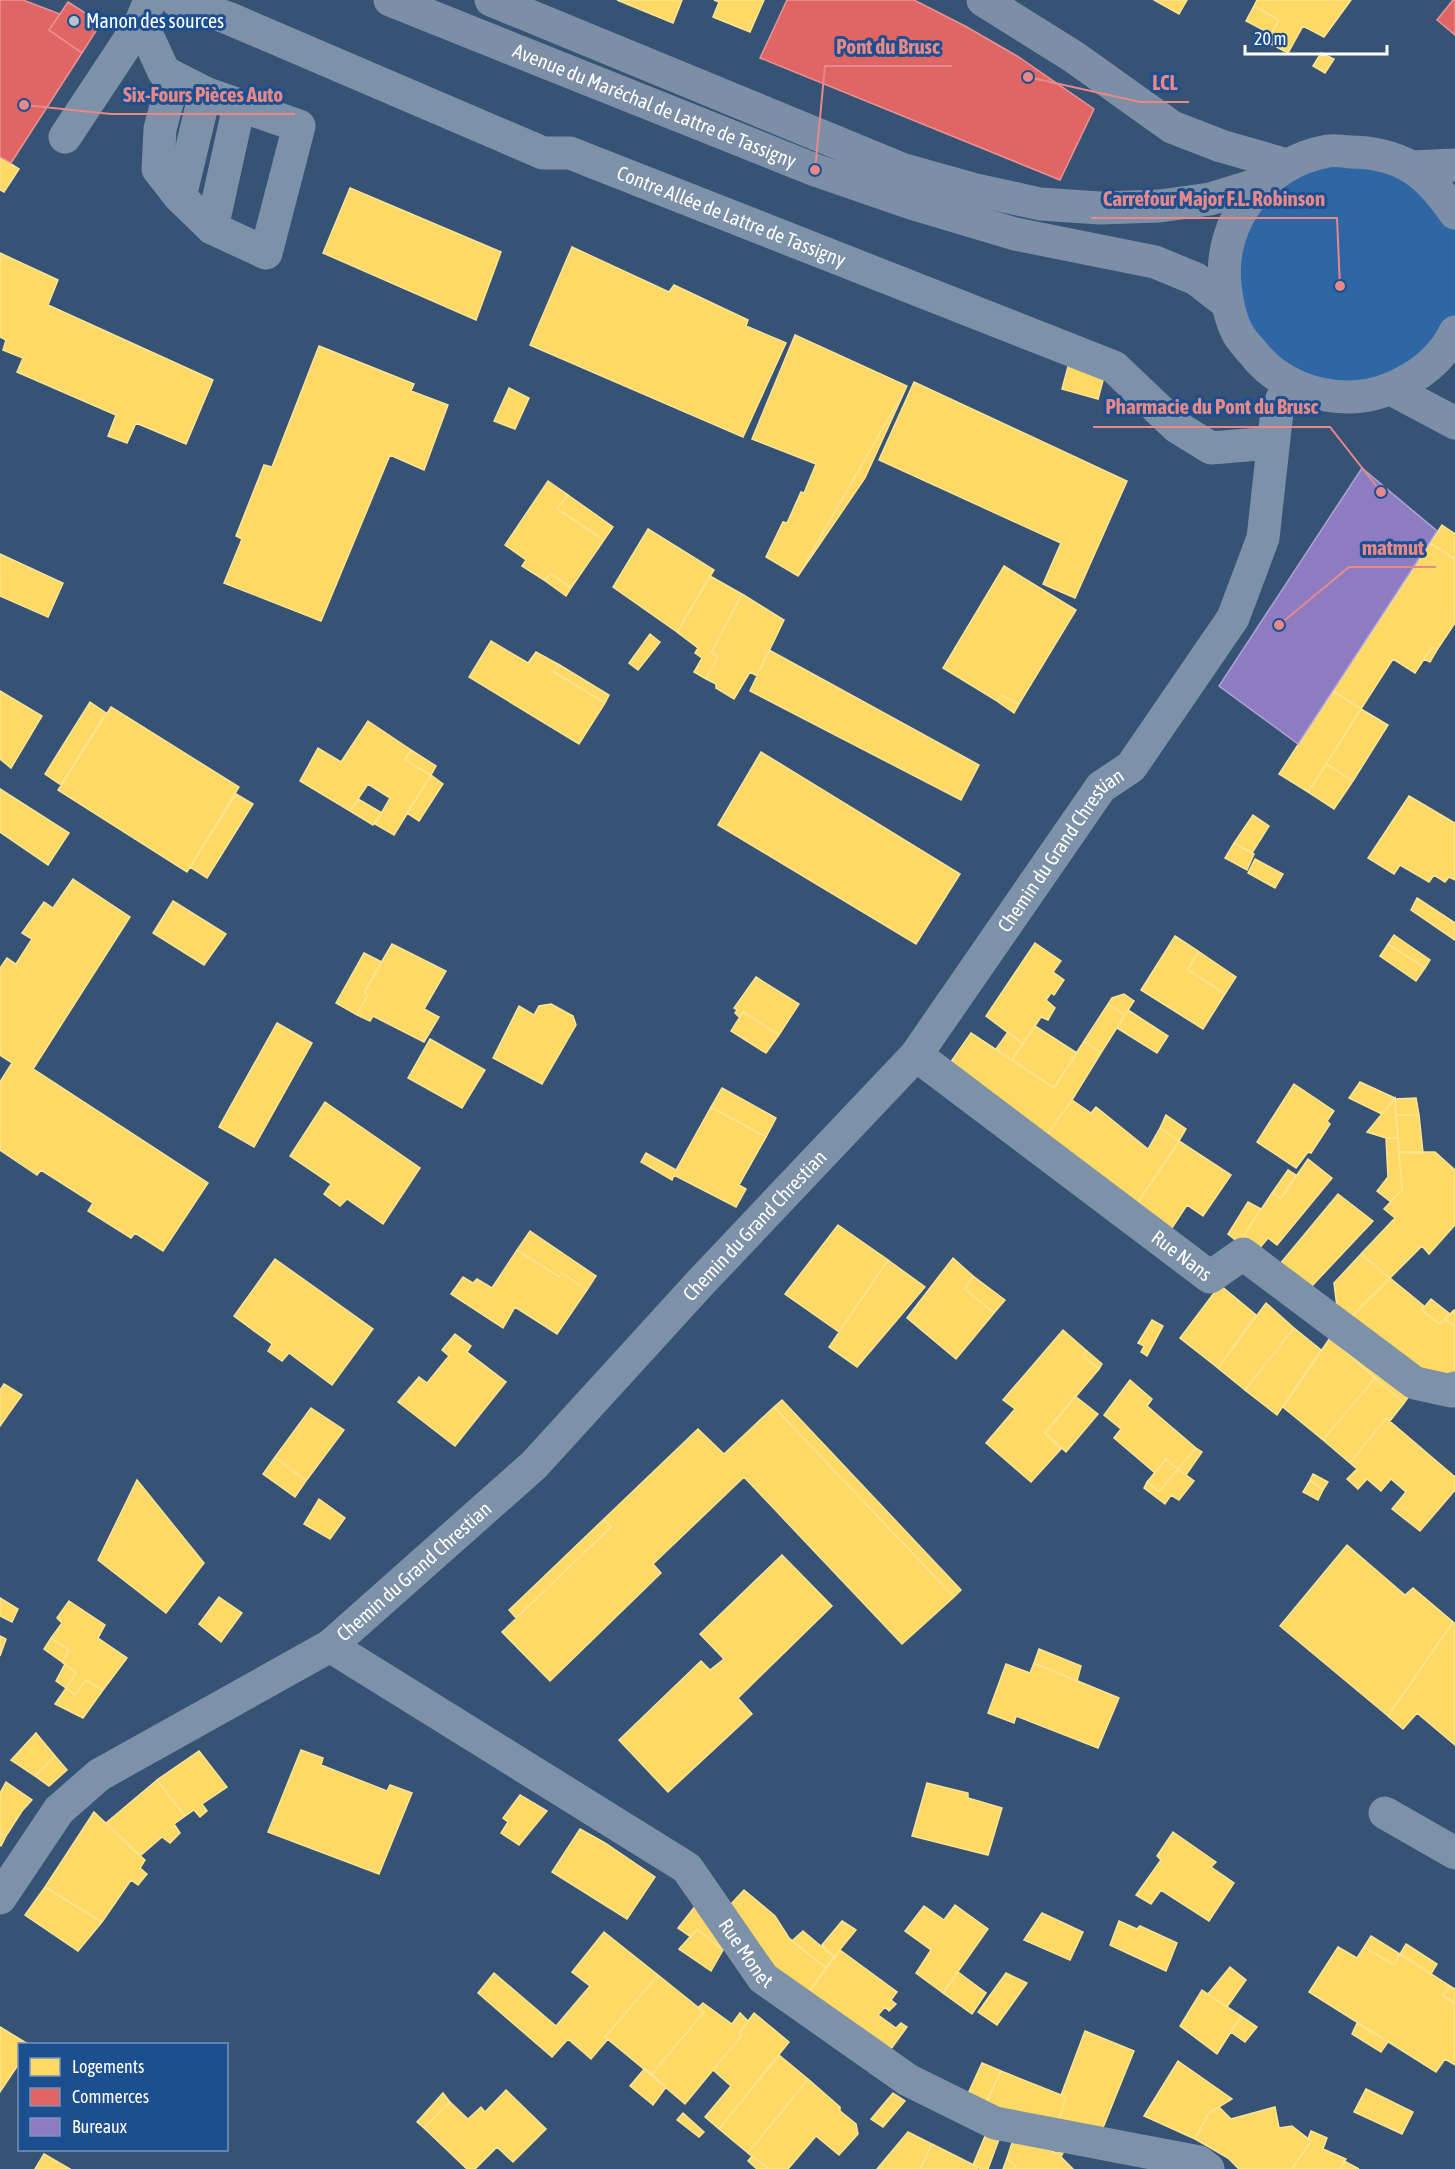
<svg xmlns="http://www.w3.org/2000/svg" width="1455" height="2169" viewBox="0 0 1455 2169" font-family="'Asap Condensed',sans-serif">
  <style>
    .green { fill: #2f66a5 }
    .homes { fill: #ffd966; stroke: #ffe494; stroke-width: 1.5 }
    .shops { fill: #e06666; stroke: #e99494; stroke-width: 1.5 }
    .offices { fill: #8e7cc3; stroke: #b0a3d5; stroke-width: 1.5 }
    .lines { fill: none; stroke-linecap: round; stroke-linejoin: round }
    .minor { stroke: #7d92a8; stroke-width: 33 }
    .major { stroke: #7d8ea7; stroke-width: 33 }
    .poi-dot { fill: #b9c2ce; stroke: #1b4f8f; stroke-width: 2 }
    .labels { text-anchor: middle; stroke-width: 6; stroke-linejoin: round; paint-order: stroke }
    .poi-label { font-size: 20px; fill: #fff; stroke: #1b4f8f; text-anchor: start }
    .street-label { font-size: 20px; fill: #fff; stroke: #1b4f8f }
    .leader { fill: none; stroke: #e88989; stroke-width: 2 }
    .callout-dot { fill: #e88989; stroke: #1b4f8f; stroke-width: 2 }
    .callout-label { font-size: 21px; text-anchor: middle; font-weight: bold; fill: #e88989; stroke: #1b4f8f; stroke-width: 6; stroke-linejoin: round; paint-order: stroke }
  </style>
  <rect width="100%" height="100%" fill="#365274"/>
  <!-- green -->
  <path class="green" d="M1370,152L1455,213V332L1450,343L1340,397L1240,336L1229,234L1262,183Z"/>
  <!-- homes -->
  <path class="homes" d="M617,0H682L673,23Z
    M714,0H764L750,32L713,17L719,2Z
    M1154,0H1187L1179,14Z
    M1257,0H1351L1324,37L1303,26L1288,53L1267,42L1279,20L1254,6Z
    M1254,6L1279,20L1271,34L1246,21Z
    M1321,53L1334,59L1325,73L1313,66Z
    M0,157L19,169L4,192L0,190Z
    M350,188L501,252L476,320L323,253Z
    M572,247L669,292L674,285L748,320L746,326L786,343L743,437L530,345Z
    M0,253L58,280L48,305L213,380L186,444L136,423L127,443L108,436L116,415L17,372L23,358L3,350L6,340L0,337Z
    M795,335L907,386L798,576L766,557L783,522L787,523L801,492L804,493L816,464L752,439Z
    M319,346L414,384L411,391L448,405L424,470L390,455L321,621L224,583L242,539L236,536L264,465L272,467Z
    M1069,363L1105,373L1098,399L1062,389Z
    M914,382L1127,481L1075,598L1043,584L1061,543L879,460Z
    M907,386L865,478L798,576Z
    M509,388L529,398L515,429L494,421Z
    M548,481L568,495L557,509L604,540L571,588L551,574L544,580L522,566L526,560L505,545Z
    M568,495L613,527L604,540L557,509Z
    M1442,525L1455,534V559L1430,543Z
    M648,529L714,570L677,632L613,587Z
    M1430,543L1455,559V623L1437,650L1432,647L1415,673L1393,659L1361,709L1333,691Z
    M0,554L63,583L48,617L0,596Z
    M1004,566L1076,610L1019,704L1001,695L997,701L943,668Z
    M551,574L571,588L566,596L544,580Z
    M710,576L742,594L711,653L718,657L706,679L694,672L702,658L695,653L698,648L677,632Z
    M742,594L784,620L757,676L750,672L734,699L716,688V684L706,679L718,657L711,653Z
    M650,634L660,642L638,670L629,663Z
    M491,641L528,663L536,652L558,664L554,672L605,703L579,744L469,677Z
    M1432,647L1437,650L1430,662L1424,659Z
    M769,650L979,765L961,800L750,691Z
    M558,664L609,695L605,703L554,672Z
    M0,691L42,716L11,768L0,759Z
    M1333,691L1361,709L1308,792L1279,774Z
    M1001,695L1019,704L1014,713L997,701Z
    M90,702L106,713L61,785L45,774Z
    M111,707L239,787L187,872L58,790Z
    M1361,709L1388,725L1353,781L1326,764Z
    M368,721L411,750L405,760L431,775L394,835L375,824L390,798L368,784L350,811L300,781L318,748L341,762Z
    M411,750L436,766L431,775L405,760Z
    M761,752L960,874L916,944L718,825Z
    M1326,764L1353,781L1334,809L1308,792Z
    M431,775L443,784L419,821L407,813Z
    M0,789L69,833L48,865L0,832Z
    M236,794L253,804L207,878L190,867Z
    M1409,796L1455,823V880L1449,877L1445,882L1434,875L1429,882L1400,865L1394,874L1368,858Z
    M358,799L382,813L373,825L350,811Z
    M1253,815L1269,826L1252,853L1234,843Z
    M1234,843L1254,854L1247,870L1225,858Z
    M1255,859L1283,874L1275,888L1248,873Z
    M73,879L130,917L33,1069L208,1183L163,1251L135,1233L131,1238L88,1211L93,1203L41,1170L37,1175L0,1150V1082L12,1063L0,1055V968L7,958L16,964L32,939L22,933L44,902L53,908Z
    M1417,898L1455,923V940L1411,910Z
    M173,901L226,934L204,965L153,933Z
    M1394,935L1430,960L1425,968L1388,944Z
    M1175,936L1198,951L1188,970L1225,994L1203,1029L1141,990Z
    M1035,943L1061,961L1053,972L1064,980L1054,995L1051,993L1046,1000L1055,1008L1048,1020L1041,1017L1023,1044L986,1016Z
    M392,944L446,971L424,1009L439,1017L424,1042L373,1016L370,1021L357,1015L368,994L364,992Z
    M1388,944L1425,968L1416,981L1380,956Z
    M1198,951L1236,977L1225,994L1188,970Z
    M364,953L382,962L364,992L368,994L357,1015L336,1003Z
    M756,977L799,1004L779,1035L743,1012L739,1017L735,1013L737,1010L734,1008Z
    M1124,994L1134,1001L1125,1015L1108,1004L1112,998Z
    M551,1004L573,1016L576,1025L542,1084L493,1058L519,1006L534,1015L539,1006Z
    M1108,1004L1125,1015L1101,1053L1084,1041Z
    M1128,1010L1168,1036L1157,1053L1117,1028Z
    M743,1012L779,1035L766,1053L731,1031Z
    M277,1023L312,1043L254,1147L219,1127Z
    M1035,1026L1077,1053L1054,1088L1012,1060Z
    M1008,1032L1023,1044L1012,1060L996,1049Z
    M971,1033L1054,1088L1084,1041L1101,1053L1072,1100L1042,1141L950,1063Z
    M430,1039L485,1070L462,1108L408,1078Z
    M1360,1082L1395,1098L1382,1114L1349,1098Z
    M1294,1084L1334,1111L1327,1121L1330,1124L1311,1153L1308,1152L1296,1168L1257,1142Z
    M722,1088L776,1118L766,1137L711,1107Z
    M1395,1098L1398,1138H1386L1367,1132Z
    M1416,1098L1419,1115H1396L1395,1099Z
    M1072,1100L1091,1113L1096,1107L1148,1149L1160,1128L1179,1141L1134,1208L1042,1141Z
    M325,1102L420,1168L383,1224L347,1199L340,1206L324,1194L331,1184L290,1156Z
    M711,1107L766,1137L739,1185L746,1189L736,1207L674,1175L672,1180L641,1162L646,1153L676,1170Z
    M1166,1115L1186,1129L1179,1141L1160,1128Z
    M1396,1115H1419L1423,1153L1399,1152Z
    M1386,1138H1398L1402,1190L1391,1202L1377,1191L1388,1177Z
    M1179,1141L1231,1175L1203,1216L1187,1205L1170,1231L1134,1208Z
    M1399,1152H1435L1455,1170V1225L1429,1254L1422,1246L1390,1278L1361,1254L1395,1218L1384,1209L1402,1190Z
    M1308,1159L1332,1178L1277,1245L1268,1238L1258,1250L1242,1238L1272,1193L1281,1198Z
    M1288,1170L1296,1175L1281,1198L1272,1193Z
    M1338,1194L1373,1221L1310,1288L1279,1265Z
    M1248,1202L1261,1209L1239,1243L1228,1234Z
    M838,1225L888,1260L839,1332L785,1294Z
    M530,1231L596,1276L587,1290L562,1273L559,1277L517,1250Z
    M517,1250L559,1277L562,1273L587,1290L557,1334L515,1307L503,1328L451,1294L463,1277L473,1283L477,1279L492,1288Z
    M1361,1254L1390,1278L1351,1317L1337,1307L1334,1283Z
    M953,1258L973,1276L965,1289L994,1313L956,1359L907,1318Z
    M275,1259L373,1329L332,1385L289,1353L282,1361L268,1351L272,1344L234,1316Z
    M888,1260L925,1287L857,1367L829,1347Z
    M973,1276L1005,1300L994,1313L965,1289Z
    M1390,1278L1424,1306L1422,1310L1439,1324L1445,1319L1455,1327V1380L1427,1377L1351,1317Z
    M1220,1285L1256,1315L1218,1368L1180,1338Z
    M1431,1299L1450,1314L1439,1324L1422,1310Z
    M1266,1303L1294,1328L1245,1390L1218,1368Z
    M1454,1310L1455,1311V1327L1445,1319Z
    M1152,1320L1163,1326L1147,1356L1141,1352L1144,1346L1138,1343Z
    M1294,1328L1321,1350L1277,1415L1245,1390Z
    M1063,1330L1087,1351L1083,1356L1099,1369L1045,1433L1061,1449L1031,1482L986,1443L1015,1409L1003,1400Z
    M455,1334L471,1346L467,1352L506,1382L455,1446L398,1402L419,1377L427,1383L449,1356L442,1350Z
    M1330,1338L1375,1378L1323,1440L1283,1407Z
    M1342,1348L1381,1371L1375,1378Z
    M1087,1351L1102,1364L1099,1369L1083,1356Z
    M1381,1371L1409,1396L1404,1403L1375,1378Z
    M1375,1378L1404,1403L1390,1421L1386,1418L1350,1463L1323,1440Z
    M1130,1380L1152,1399L1147,1406L1196,1448L1178,1469L1166,1459L1155,1473L1114,1438L1121,1429L1104,1415Z
    M4,1384L22,1395L0,1426V1390Z
    M1075,1396L1098,1414L1066,1452L1045,1433Z
    M782,1400L961,1590L954,1597L774,1407Z
    M774,1407L954,1597L902,1644L744,1477L653,1564L661,1573L550,1681L502,1632L611,1527L604,1519L698,1429L724,1454Z
    M311,1408L344,1430L306,1481L275,1457Z
    M1386,1418L1455,1477V1490L1420,1531L1392,1509L1406,1492L1391,1479L1381,1491L1367,1479L1358,1489L1347,1479L1357,1469L1350,1463Z
    M1196,1448L1202,1452L1186,1475L1178,1469Z
    M275,1457L306,1481L295,1497L263,1474Z
    M1166,1459L1178,1469L1159,1492L1147,1482Z
    M1178,1469L1194,1481L1179,1500L1171,1495L1165,1504L1144,1488L1147,1482L1159,1492Z
    M1313,1474L1328,1482L1323,1490L1310,1480Z
    M137,1480L204,1563L166,1613L98,1560Z
    M1310,1480L1323,1490L1318,1500L1303,1492Z
    M319,1499L345,1518L330,1539L304,1524Z
    M604,1519L611,1527L516,1618L509,1610Z
    M1347,1545L1405,1595L1413,1588L1453,1622L1388,1716L1280,1626Z
    M782,1555L832,1606L738,1698L752,1714L668,1792L619,1740L701,1661L710,1670L724,1659L700,1634Z
    M219,1597L242,1613L221,1642L199,1624Z
    M0,1598L18,1609L12,1622L0,1616Z
    M69,1601L105,1625L98,1638L127,1658L103,1690L86,1680L75,1695L66,1688L76,1673L62,1662L69,1650L51,1638L62,1623L57,1618Z
    M1453,1622L1455,1624V1745L1417,1713L1403,1729L1388,1716Z
    M0,1636L6,1639L0,1656Z
    M51,1638L69,1650L62,1662L44,1649Z
    M1039,1649L1081,1666L1077,1681L1034,1663Z
    M1034,1663L1119,1698L1098,1748L1016,1716L1014,1723L988,1713L1006,1664L1030,1673Z
    M65,1664L76,1673L66,1688L56,1681Z
    M86,1680L103,1690L83,1718L55,1704L66,1688L75,1695Z
    M36,1733L55,1756L35,1776L11,1760Z
    M301,1750L323,1758L321,1765L387,1791L390,1785L412,1793L379,1874L268,1832Z
    M199,1751L227,1787L202,1804L207,1811L200,1817L194,1810L185,1816L157,1780Z
    M55,1756L67,1770L49,1786L35,1776Z
    M157,1780L185,1816L174,1824L180,1833L170,1843L162,1837L140,1856L106,1823Z
    M6,1782L32,1800L22,1811L6,1836L0,1833V1793Z
    M927,1783L968,1793V1798L1002,1808L988,1855L912,1836Z
    M520,1795L547,1811L519,1845L501,1833L508,1822L503,1818Z
    M94,1812L145,1860L140,1868L147,1874L138,1885L131,1880L102,1922L45,1887Z
    M580,1829L605,1843L655,1877L627,1919L552,1872Z
    M1173,1832L1216,1862L1211,1867L1234,1883L1209,1921L1161,1890L1151,1904L1136,1895L1161,1860L1157,1856Z
    M0,1833L6,1836L1,1846L0,1845Z
    M45,1887L102,1922L78,1951L25,1915Z
    M744,1890L775,1916L789,1938L826,1968L806,1996L769,1963L730,1905Z
    M696,1905L730,1936L723,1950L697,1929L691,1937L678,1928Z
    M955,1905L988,1929L943,1993L916,1973L931,1950L905,1931L924,1906L944,1920Z
    M1042,1913L1083,1932L1070,1960L1024,1940Z
    M842,1921L856,1930L834,1957L822,1945Z
    M1119,1921L1137,1929L1140,1926L1177,1943L1166,1971L1110,1945Z
    M697,1929L723,1950L711,1971L679,1949Z
    M803,1931L834,1957L826,1968L792,1941Z
    M604,1932L658,1975L605,2037L608,2039L591,2059L568,2039L552,2057L478,1993L494,1973L556,2026L590,1986L572,1972Z
    M1371,1936L1400,1954L1394,1965L1364,1947Z
    M1406,1944L1437,1964L1431,1974L1400,1954Z
    M1338,1947L1357,1958L1364,1947L1394,1965L1400,1954L1450,1986L1443,1996L1455,2003V2065L1445,2059L1436,2072L1309,1992Z
    M840,1950L897,1992L891,2000L896,2004L889,2011L885,2007L878,2015L896,2028L901,2023L907,2027L888,2053L806,1996Z
    M1230,1967L1246,1980L1227,2007L1208,1994Z
    M958,1972L986,1993L972,2014L943,1993Z
    M1006,1973L1027,1983L997,2025L978,2012Z
    M658,1975L704,2012L651,2075L605,2037Z
    M1450,1986L1455,1989V2003L1443,1996Z
    M1202,1990L1241,2016L1217,2054L1180,2026Z
    M703,2003L732,2024L740,2013L748,2021L739,2033L742,2035L685,2104L651,2075L704,2012L698,2008Z
    M754,2013L789,2042L719,2129L705,2117L731,2086L713,2070L742,2035L739,2033Z
    M1241,2016L1257,2027L1245,2042L1231,2032Z
    M1357,2023L1388,2042L1381,2052L1352,2034Z
    M0,2027L28,2044H20V2062L0,2092Z
    M1085,2031L1134,2051L1100,2135L1056,2128L1066,2097L1061,2095Z
    M779,2055L808,2079L748,2153L719,2129Z
    M1178,2061L1232,2099L1209,2113L1195,2139L1144,2116Z
    M982,2063L1001,2071L985,2105L967,2096Z
    M645,2068L666,2087L653,2105L630,2086Z
    M1001,2071L1066,2097L1056,2128L985,2105Z
    M808,2079L840,2107V2111L856,2124L858,2134L839,2155L816,2136L788,2169H769L748,2153Z
    M1366,2089L1413,2112L1402,2134L1354,2112Z
    M506,2090L546,2129L513,2162L497,2147L475,2169H467L424,2128L450,2102L468,2119L481,2107L485,2112Z
    M443,2093L450,2102L424,2128L417,2122Z
    M893,2093L905,2101L883,2127L871,2119Z
    M1219,2107L1231,2119L1275,2107L1279,2128L1292,2126L1311,2141L1292,2169H1239L1228,2158L1195,2139L1209,2113Z
    M683,2113L704,2132L699,2137L677,2120Z
    M988,2129L1001,2134L988,2169H981L973,2165Z
    M1311,2131L1327,2138L1323,2149L1346,2159L1340,2169H1292L1311,2141L1308,2139Z
    M908,2132L932,2144L920,2169H877Z
    M1014,2137L1057,2153L1059,2147L1064,2151L1061,2157L1073,2169H1018L1007,2158Z
    M932,2144L978,2167L977,2169H920Z
    M44,2154L70,2169H35Z
    M752,2156L769,2169H757L748,2161Z
    M1007,2158L1018,2169H1003Z
    M1344,2161L1359,2169H1340Z"/>
  <!-- shops -->
  <path class="shops" d="M0,0H23L60,14L49,30L82,53L11,163L0,157Z
    M787,0H914L965,26L1017,56L1094,109L1060,180L760,58Z
    M1453,0H1455V35L1437,20Z
    M68,2L101,23L82,53L49,30Z"/>
  <!-- offices -->
  <path class="offices" d="M1362,468L1437,531L1298,744L1219,686Z"/>
  <g class="lines">
    <!-- minor -->
    <g class="minor">
      <path id="s1" d="M176,0L228,18L543,153H570L1114,367L1177,427L1211,448L1272,443"/>
      <path d="M141,22L164,72L205,93L299,126L266,253L212,228L180,197L158,169L160,129L174,77"/>
      <path d="M65,137L141,22L150,0"/>
      <path d="M180,197L205,93"/>
      <path d="M212,228L239,106"/>
      <path id="s2" d="M916,1055L1210,1277L1243,1254L1415,1383L1452,1391L1455,1388"/>
      <path id="s3" d="M330,1646L687,1868L763,1978L908,2080L995,2123L1199,2162L1208,2169"/>
      <path d="M1385,1813L1455,1853"/>
      <path id="s4" d="M0,1898L59,1810L99,1775L330,1646L534,1465L701,1282L916,1055L1101,787L1131,767L1233,618L1263,538L1277,411L1289,383"/>
    </g>
    <!-- major -->
    <g class="major">
      <path id="s5" d="M390,0L815,170L911,203L1015,234L1155,262L1196,279L1227,303"/>
      <path d="M491,0L904,170L972,189L1040,204L1100,208L1160,206L1210,199L1262,183"/>
      <path d="M983,0L1074,57L1172,127L1221,146L1287,165"/>
      <path d="M1411,167L1455,165"/>
      <path d="M1455,213C1443,196 1430,179 1411,167C1394,157 1371,152 1350,152C1343,151 1335,150 1328,151C1264,162 1218,221 1225,285C1227,303 1231,323 1240,337C1245,344 1250,349 1255,355C1277,383 1316,398 1352,397C1392,395 1437,370 1455,332"/>
      <path d="M1391,389L1455,423"/>
    </g>
  </g>
  <!-- markers -->
  <circle class="poi-dot" cx="74" cy="21" r="6"/>
  <g class="labels">
    <!-- poi labels -->
    <g class="poi-label">
      <text x="86" y="28">Manon des sources</text>
    </g>
    <!-- street labels -->
    <g class="street-label">
      <text dy="7" stroke="none"><textPath href="#s5" startOffset="285">Avenue du Maréchal de Lattre de Tassigny</textPath></text>
      <text dy="7" stroke="none"><textPath href="#s1" startOffset="598">Contre Allée de Lattre de Tassigny</textPath></text>
      <text dy="7" stroke="none"><textPath href="#s4" startOffset="1508">Chemin du Grand Chrestian</textPath></text>
      <text dy="7" stroke="none"><textPath href="#s4" startOffset="1022">Chemin du Grand Chrestian</textPath></text>
      <text dy="7" stroke="none"><textPath href="#s2" startOffset="333">Rue Nans</textPath></text>
      <text dy="7" stroke="none"><textPath href="#s4" startOffset="536">Chemin du Grand Chrestian</textPath></text>
      <text dy="7" stroke="none"><textPath href="#s3" startOffset="524">Rue Monet</textPath></text>
    </g>
  </g>
  <!-- callouts -->
  <path class="leader" d="M815 170L825 66H952M1028 77L1140 102H1189M24 105L111 114H295M1340 286L1337 218H1091M1381 492L1330 427H1093M1279 625L1349 567H1436"/>
  <g class="callout-dot">
    <circle cx="815" cy="170" r="6"/>
    <circle cx="1028" cy="77" r="6"/>
    <circle cx="24" cy="105" r="6"/>
    <circle cx="1340" cy="286" r="6"/>
    <circle cx="1381" cy="492" r="6"/>
    <circle cx="1279" cy="625" r="6"/>
  </g>
  <g class="callout-label">
    <text x="888" y="54">Pont du Brusc</text>
    <text x="1165" y="90">LCL</text>
    <text x="203" y="102">Six-Fours Pièces Auto</text>
    <text x="1214" y="206">Carrefour Major F.L. Robinson</text>
    <text x="1212" y="414">Pharmacie du Pont du Brusc</text>
    <text x="1393" y="555">matmut</text>
  </g>
  <!-- legend -->
  <rect x="18" y="2043" width="210" height="108" fill="#1b4f8f" stroke="#7695bc" stroke-width="1.5"/>
  <rect x="30" y="2058" width="30" height="18" fill="#ffd966" stroke="#7695bc" stroke-width="1.5"/>
  <text x="72" y="2073" font-size="18" fill="#ffffff">Logements</text>
  <rect x="30" y="2088" width="30" height="18" fill="#e06666" stroke="#7695bc" stroke-width="1.5"/>
  <text x="72" y="2103" font-size="18" fill="#ffffff">Commerces</text>
  <rect x="30" y="2118" width="30" height="18" fill="#8e7cc3" stroke="#7695bc" stroke-width="1.5"/>
  <text x="72" y="2133" font-size="18" fill="#ffffff">Bureaux</text>
  <!-- scale -->
  <path d="M1245 45v9h142v-9" fill="none" stroke="#ffffff" stroke-width="3"/>
  <text x="1254" y="45" font-size="18" fill="#ffffff" stroke="#1b4f8f" stroke-width="4.5" paint-order="stroke">20 m</text>
</svg>
